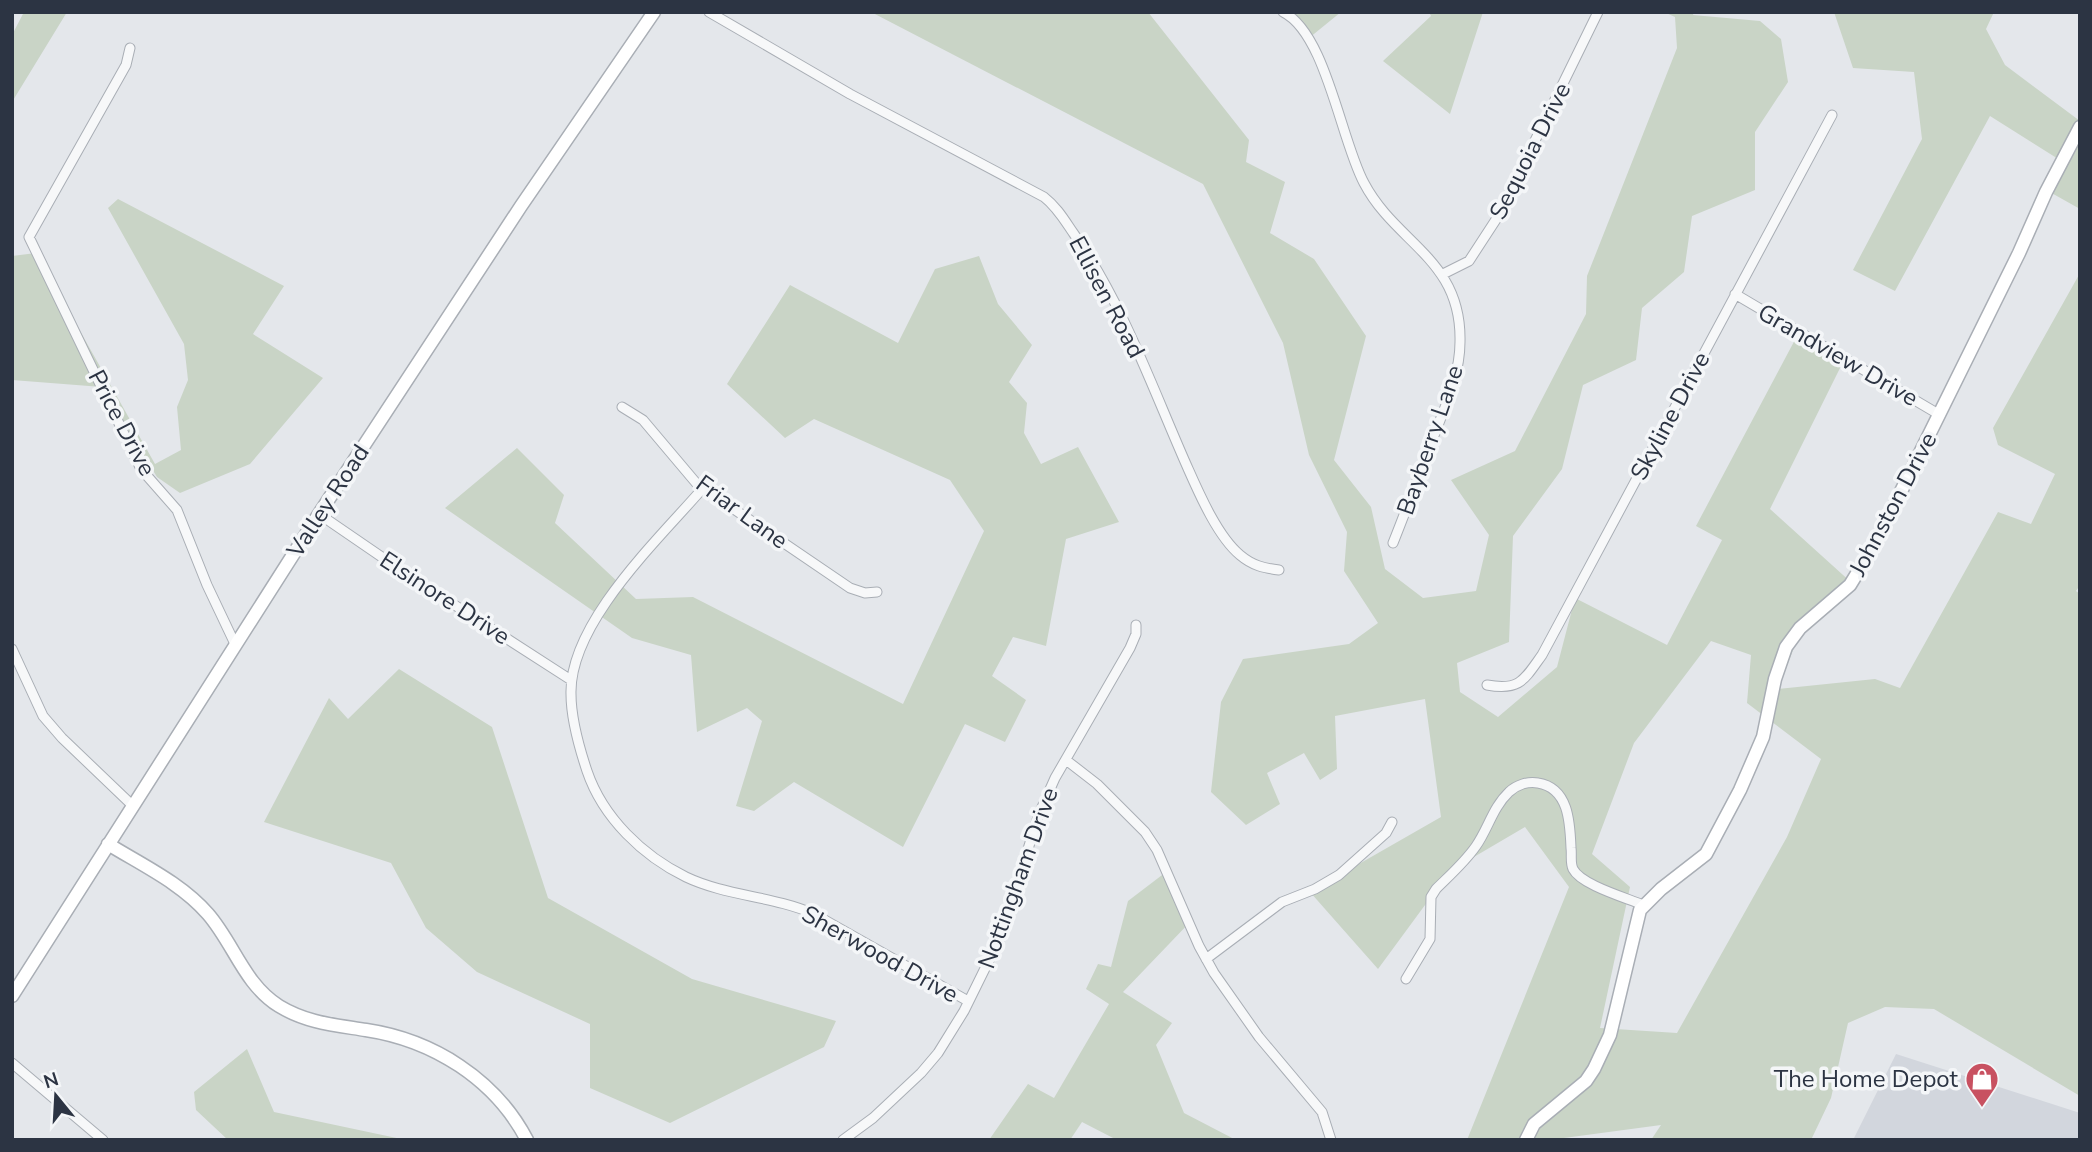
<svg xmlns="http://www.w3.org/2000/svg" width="2092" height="1152" viewBox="0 0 2092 1152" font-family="'Nunito Sans',sans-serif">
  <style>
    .built { fill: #d2d6dd }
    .green { fill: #c9d4c6; fill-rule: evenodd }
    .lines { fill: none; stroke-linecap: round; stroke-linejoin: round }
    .street-casing { stroke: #a9aeb5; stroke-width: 11 }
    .secondary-casing { stroke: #a9aeb5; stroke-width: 15 }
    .street { stroke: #f7f8f9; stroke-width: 9 }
    .secondary { stroke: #fff; stroke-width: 12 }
    .labels { text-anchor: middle; stroke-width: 7; stroke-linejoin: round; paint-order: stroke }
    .street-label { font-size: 24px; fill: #2c3443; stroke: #f4f6f8 }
    .poi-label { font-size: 24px; fill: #2c3443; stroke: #f4f6f8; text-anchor: end }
  </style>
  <rect width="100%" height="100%" fill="#e4e7eb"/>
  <!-- built -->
  <path class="built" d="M1896,1054L2080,1113V1140H1853Z"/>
  <!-- green -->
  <path class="green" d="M24,12H67L12,102V35Z
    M871,12H1048L1055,14L1056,12H1148L1249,140L1246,162L1285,182L1270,233L1314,259L1366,336L1334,460L1371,507L1385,569L1423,598L1476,591L1489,535L1451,480L1515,451L1586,314L1587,276L1677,48L1675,17L1664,12H1694L1693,15L1760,21L1781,39L1788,82L1755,132V190L1692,216L1684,272L1642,308L1636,360L1583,385L1562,469L1513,536L1509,642L1457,663L1460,692L1498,717L1557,667L1575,598L1667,645L1722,540L1696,526L1797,336L1843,362L1770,509L1853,584L1798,637L1778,689L1875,679L1900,688L1998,512L2031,524L2055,474L1998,445L1993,428L2080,273V585L2076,591L2080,594V1096L1934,1009L1885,1007L1848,1023L1831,1098L1811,1140H1651L1661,1125L1549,1140H1467L1569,887L1525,827L1450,871L1378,969L1310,892L1441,817L1425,699L1335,716L1337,769L1320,780L1304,753L1267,773L1280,804L1246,825L1211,792L1221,702L1243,659L1349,644L1378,623L1344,571L1347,532L1309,455L1283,343L1203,184ZM1711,641L1751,655L1747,703L1821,759L1787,837L1677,1033L1600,1028L1630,887L1592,854L1634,743Z
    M1279,12H1341L1309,38Z
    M1429,12H1483L1450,114L1383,61L1431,16Z
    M1834,12H1994L1986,29L2005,65L2080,121V209L2048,191L2063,162L1990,116L1895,291L1853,270L1922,139L1914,72L1853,68Z
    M118,199L284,286L253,334L323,378L250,464L180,493L157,477L102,387L12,380V256L36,253L155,464L181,450L177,407L188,380L184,344L108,208Z
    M979,256L998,304L1032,345L1009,382L1027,403L1024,433L1041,464L1078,447L1119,522L1066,539L1046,646L1013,637L992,676L1026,700L1005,742L965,724L903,847L794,782L754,811L736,806L762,721L747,708L697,732L691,655L632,638L445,508L517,448L564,495L555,523L636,599L693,597L903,704L984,531L950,480L814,419L785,438L727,384L790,285L898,343L935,269Z
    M399,669L492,727L548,898L692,979L836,1021L824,1047L670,1123L590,1088V1024L477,972L426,928L391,863L264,822L329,698L348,719Z
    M1170,869L1192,920L1123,992L1172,1023L1156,1045L1184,1113L1236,1140H1117L1082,1122L1070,1140H989L1028,1084L1054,1098L1109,1004L1086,989L1098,964L1111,967L1128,901Z
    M247,1049L274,1112L406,1140H228L196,1110L194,1092Z"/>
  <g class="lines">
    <defs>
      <path id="street" d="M709,12L850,94L1044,197C1057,207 1065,221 1074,234C1123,304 1152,387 1186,464C1198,491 1217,536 1240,555C1253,566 1264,568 1279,570
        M1283,12C1326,33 1341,141 1364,183C1396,244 1462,259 1460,342C1460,375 1445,407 1433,438C1420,473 1407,508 1393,543
        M130,48L126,65L29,237L141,469L177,510L207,585L235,644
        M1443,274L1469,261L1497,218L1598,12
        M1735,294L1940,415
        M622,407L643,420L697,484L850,588L865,593L877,592
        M703,488C659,539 569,623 571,694C571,720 579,747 587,771C603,818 643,856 686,877C726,896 773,896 814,914L968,1001
        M319,514L408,575L571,680
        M12,649L43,716L62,738L132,805
        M1487,685C1520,691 1524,680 1542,655L1832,115
        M1066,760L1097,784L1145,832L1157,850L1199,946L1214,973L1259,1037L1322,1112L1331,1140
        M1206,959L1282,902L1315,889L1339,875L1386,833L1392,822
        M1406,979L1430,939L1431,897L1436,889C1449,876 1465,862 1476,846C1488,829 1493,807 1509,792C1516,785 1528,781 1538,783C1569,788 1570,823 1571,848C1572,854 1570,863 1573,869C1581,885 1627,898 1643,905
        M12,1063L103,1140
        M843,1140L873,1118L921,1073L938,1053L964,1011L1000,938L1039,814L1055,778L1130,648L1136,634V625"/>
      <path id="secondary" d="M108,844C142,865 181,883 208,914C234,944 244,984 279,1006C307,1023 335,1025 366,1030C433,1040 495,1079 527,1140
        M12,996L319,514L521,206L654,12
        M1526,1140L1534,1124L1586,1081L1594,1069L1610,1035L1640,910L1661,889L1706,854L1740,790L1763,737L1775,679L1786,647L1800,628L1850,585L1875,544L2019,253L2046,192L2080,127"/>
    </defs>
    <!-- street casing -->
    <use href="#street" class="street-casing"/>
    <!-- secondary casing -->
    <use href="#secondary" class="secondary-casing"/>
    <!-- street -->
    <use href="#street" class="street"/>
    <!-- secondary -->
    <use href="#secondary" class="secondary"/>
  </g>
  <!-- icons -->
  <defs>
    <symbol id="shop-pin" viewBox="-11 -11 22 30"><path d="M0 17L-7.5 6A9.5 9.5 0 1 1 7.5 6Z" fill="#c85161" stroke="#f4f6f8"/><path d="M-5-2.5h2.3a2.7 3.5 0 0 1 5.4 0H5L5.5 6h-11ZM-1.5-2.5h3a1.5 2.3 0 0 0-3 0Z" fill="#fff"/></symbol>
  </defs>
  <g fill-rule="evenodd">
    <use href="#shop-pin" x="1963" y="1060" width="38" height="52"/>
  </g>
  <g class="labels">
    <!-- street labels -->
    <g class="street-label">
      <text transform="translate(1530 151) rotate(-63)" y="8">Sequoia Drive</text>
      <text transform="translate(1107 297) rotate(62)" y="8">Ellisen Road</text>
      <text transform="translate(1838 355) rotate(30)" y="8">Grandview Drive</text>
      <text transform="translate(1670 416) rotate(-62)" y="8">Skyline Drive</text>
      <text transform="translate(122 423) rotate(62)" y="8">Price Drive</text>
      <text transform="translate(1430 440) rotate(-71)" y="8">Bayberry Lane</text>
      <text transform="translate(328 501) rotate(-57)" y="8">Valley Road</text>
      <text transform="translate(1893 504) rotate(-62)" y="8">Johnston Drive</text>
      <text transform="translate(742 512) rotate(36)" y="8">Friar Lane</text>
      <text transform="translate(445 598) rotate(33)" y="8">Elsinore Drive</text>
      <text transform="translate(1018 878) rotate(-70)" y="8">Nottingham Drive</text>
      <text transform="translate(880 954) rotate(29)" y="8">Sherwood Drive</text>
    </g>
    <!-- poi labels -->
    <g class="poi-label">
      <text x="1958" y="1087">The Home Depot</text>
    </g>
  </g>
  <!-- border -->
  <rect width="2092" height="1152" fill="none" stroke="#2c3443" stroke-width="28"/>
  <!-- north arrow -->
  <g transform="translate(56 1096) rotate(342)" stroke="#f4f6f8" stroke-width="5" paint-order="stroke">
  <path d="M0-5L12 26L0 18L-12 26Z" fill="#2c3443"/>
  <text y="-10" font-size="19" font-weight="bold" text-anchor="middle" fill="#2c3443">N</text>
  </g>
</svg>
